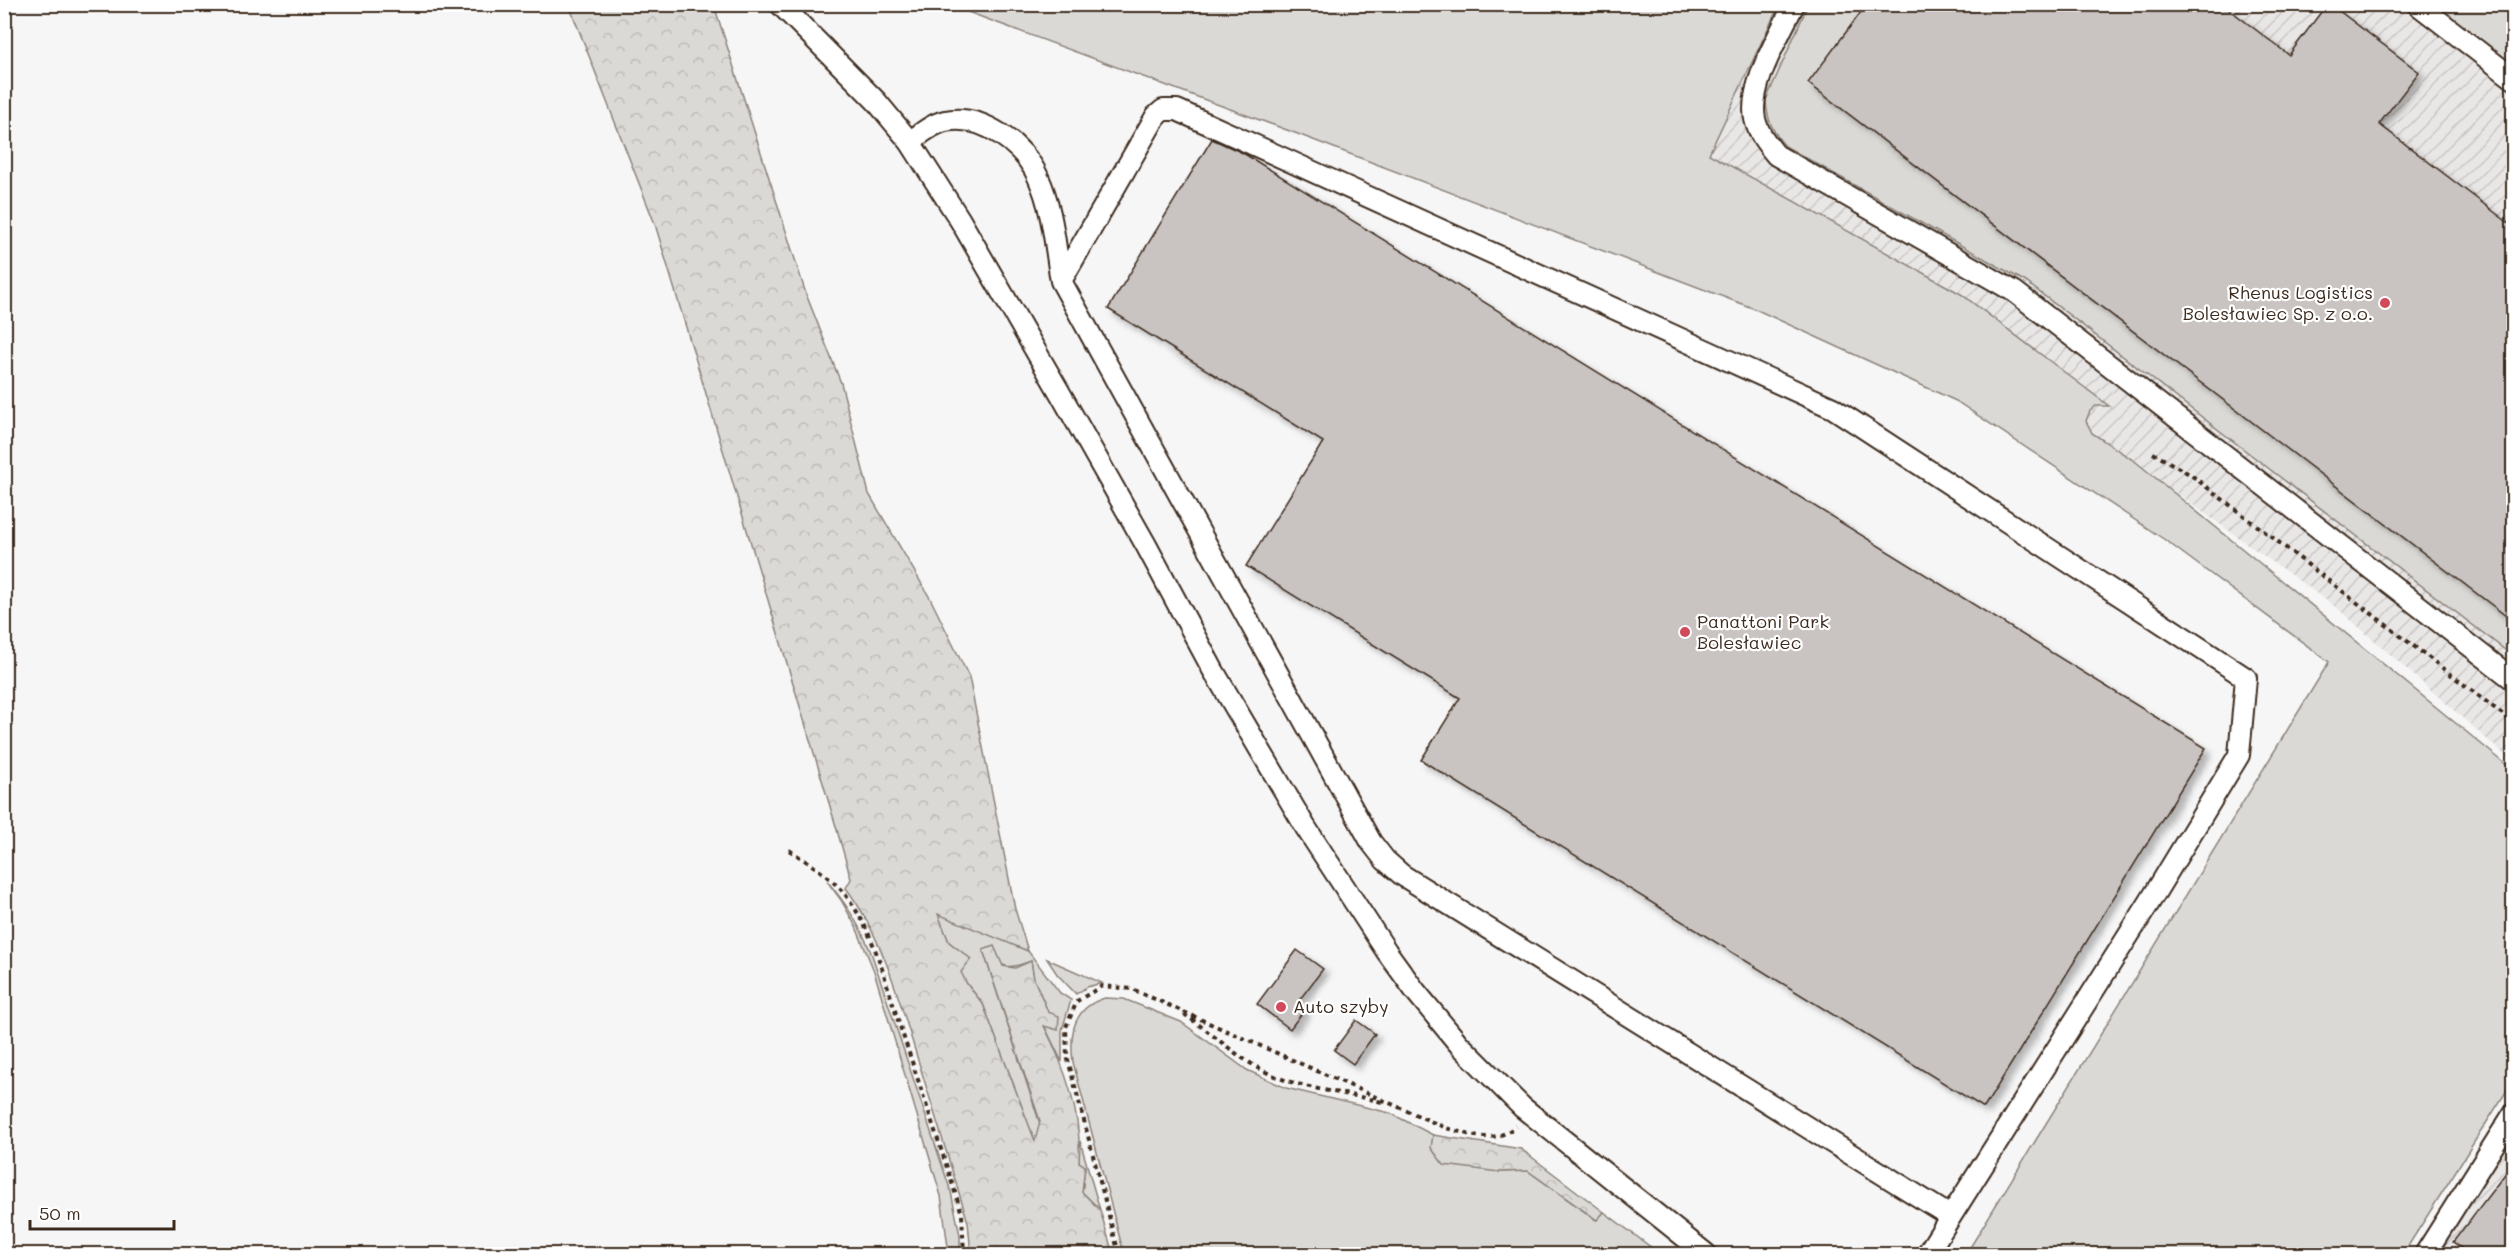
<svg xmlns="http://www.w3.org/2000/svg" width="2518" height="1259" viewBox="0 0 2518 1259" font-family="Mali,sans-serif">
  <style>
    .industrial { fill: url(#industrial-furrows) }
    .green { fill: #dbd9d6; stroke: #8b827a; stroke-width: 1.5 }
    .forest { fill: url(#forest-crowns); stroke: #8b827a; stroke-width: 1.5 }
    .building { fill: #c9c3c1; stroke: #3b2a1e; stroke-width: 1.5; filter: url(#shadow) }
    .lines { fill: none; stroke-linecap: round; stroke-linejoin: round }
    .minor-casing { stroke: #3b2a1e; stroke-width: 24 }
    .path { stroke: #3b2a1e; stroke-width: 4; stroke-dasharray: 4.5 4.5; stroke-linecap: butt }
    .minor { stroke: #fff; stroke-width: 20 }
    .poi-dot { fill: #d1495b; stroke: #fff; stroke-width: 2 }
    .labels { text-anchor: middle; stroke-width: 4.5; stroke-linejoin: round; paint-order: stroke }
    .poi-label { font-size: 18px; fill: #3b2a1e; stroke: #fff; text-anchor: start }
  </style>
  <defs>
    <pattern id="industrial-furrows" width="10" height="10" patternUnits="userSpaceOnUse" patternTransform="scale(1.5)"><rect width="10" height="10" fill="#e9e7e6"/><path d="M-1 1l2-2M0 10L10 0M9 11l2-2" fill="none" stroke="#c9c6c5"/></pattern>
    <pattern id="forest-crowns" width="20" height="18" patternUnits="userSpaceOnUse" patternTransform="scale(1.5)"><rect width="20" height="18" fill="#dbd9d6"/><path d="M2 6a3 3 0 1 1 6 0M12 15a3 3 0 1 1 6 0" fill="none" stroke="#bdbab7"/></pattern>
    <filter id="shadow"><feDropShadow dx="5.5" dy="5.5" stdDeviation="3" flood-color="#0004"/></filter>
  </defs>
  <rect width="100%" height="100%" fill="#f7f6f6"/>
  <filter id="ink" filterUnits="userSpaceOnUse"><feTurbulence type="fractalNoise" baseFrequency=".0167" numOctaves="2"/><feDisplacementMap in="SourceGraphic" scale="12" xChannelSelector="R" yChannelSelector="G"/><feConvolveMatrix kernelMatrix="1 2 1 2 8 2 1 2 1" color-interpolation-filters="sRGB"/></filter>
  <g filter="url(#ink)">
    <!-- industrial -->
    <path class="industrial" d="M1538,5H2513V762L2337,608L2092,433L1670,196Z
      M2513,1093V1254H2413Z"/>
    <!-- green -->
    <path class="green" d="M1268,4L1779,5L1709,154L1961,294L2109,406H2096L2090,411L2086,421L2092,433L2136,462L2513,770V1081L2403,1254H1966L2329,662L2165,540L1956,401L1755,309L1295,133L949,5Z
      M1808,5H1879L2513,615V656L2026,282L1785,146C1772,131 1767,119 1766,100Z
      M2435,5H2513V65Z
      M827,881C846,903 861,927 872,955L951,1192L960,1235V1254H949L941,1196L874,971L856,927L841,900Z
      M937,913L1028,951L1060,993L1071,1000L1062,1030V1062L1044,1025L1048,1012L1034,979L1031,961C1004,971 1005,968 983,950L1066,1203L1035,1142L983,1004L967,984L960,972L970,959L949,942Z
      M1047,959L1102,983L1087,987L1076,994L1057,974Z
      M1105,998L1124,999L1181,1022L1247,1070L1286,1088L1390,1113L1433,1135L1432,1148L1499,1172L1528,1171L1596,1220L1604,1212L1660,1254H1124L1073,1062C1069,1032 1074,1007 1105,998Z
      M1080,1141L1100,1210L1082,1192L1085,1166L1079,1162Z"/>
    <!-- forest -->
    <path class="forest" d="M569,5H714L806,294L841,383L869,494L930,598L969,677L1015,909L1028,951L938,914L949,942L971,959L961,972L967,984L983,1004L1035,1141L1040,1121L983,950L994,946L1003,966L1015,968L1031,961L1034,979L1048,1012L1059,1016L1058,1030L1044,1026C1065,1067 1082,1115 1079,1162L1085,1166L1082,1192L1100,1210L1113,1254H971L968,1222C951,1168 935,1114 918,1060C900,1002 883,937 846,888L851,879L835,823L655,224Z
      M1433,1135L1521,1149L1604,1212L1597,1220L1528,1171L1499,1172L1444,1165L1431,1148Z"/>
    <!-- building -->
    <path class="building" d="M1867,4H2222L2289,55L2327,4H2330L2419,72L2379,124L2514,227V622L1808,83Z
      M1212,139L1243,153L2206,748L1984,1108L1421,760L1460,698L1246,566L1323,442L1108,309Z
      M1297,950L1323,969L1297,1003L1305,1009L1290,1029L1257,1004Z
      M1356,1020L1375,1034L1353,1064L1334,1050Z
      M2514,1162V1254H2470L2453,1242Z"/>
    <g class="lines">
      <defs>
        <path id="minor" d="M780,4L876,101L910,142L960,220L1060,393L1146,545L1213,670L1306,828L1387,952L1416,992L1458,1043L1522,1107L1706,1254
          M1794,4C1780,35 1748,85 1755,119C1758,133 1767,144 1776,155L2015,292L2514,680
          M2417,4L2514,79
          M910,142C920,134 932,124 945,121C982,113 1024,145 1038,177C1053,209 1055,247 1061,281L1371,842L1385,860L1402,875L1950,1216
          M1061,281L1156,116L1163,110H1177L1833,408L2246,678L2239,755L2149,903L1927,1254
          M2425,1254L2514,1113"/>
      </defs>
      <!-- minor casing -->
      <use href="#minor" class="minor-casing"/>
      <!-- path -->
      <path class="path" d="M2153,453L2191,475L2514,723
        M789,850C814,866 838,881 854,907C877,942 887,987 900,1026C921,1089 942,1151 962,1214L964,1254
        M1184,1014C1212,1033 1236,1057 1266,1072C1302,1090 1344,1092 1382,1102
        M1119,1254L1067,1056L1066,1027L1077,1001L1102,986L1132,989L1446,1128C1471,1135 1494,1145 1516,1126"/>
      <!-- minor -->
      <use href="#minor" class="minor"/>
    </g>
  </g>
  <!-- markers -->
  <g class="poi-dot">
    <circle cx="2385" cy="303" r="6"/>
    <circle cx="1685" cy="632" r="6"/>
    <circle cx="1281" cy="1007" r="6"/>
  </g>
  <g class="labels">
    <!-- poi labels -->
    <g class="poi-label">
      <text x="2373" y="299" text-anchor="end">Rhenus Logistics<tspan x="2373" dy="21">Bolesławiec Sp. z o.o.</tspan></text>
      <text x="1697" y="628">Panattoni Park<tspan x="1697" dy="21">Bolesławiec</tspan></text>
      <text x="1293" y="1013">Auto szyby</text>
    </g>
  </g>
  <!-- margin -->
  <rect width="2518" height="1259" fill="none" stroke="#fff" stroke-width="24"/>
  <rect x="12" y="12" width="2494" height="1235" fill="none" stroke="#3b2a1e" stroke-width="2" filter="url(#ink)"/>
  <!-- scale -->
  <path d="M30 1220v9h144v-9" fill="none" stroke="#3b2a1e" stroke-width="3"/>
  <text x="39" y="1220" font-size="18" fill="#3b2a1e" stroke="#ffffff" stroke-width="4.5" paint-order="stroke">50 m</text>
</svg>
